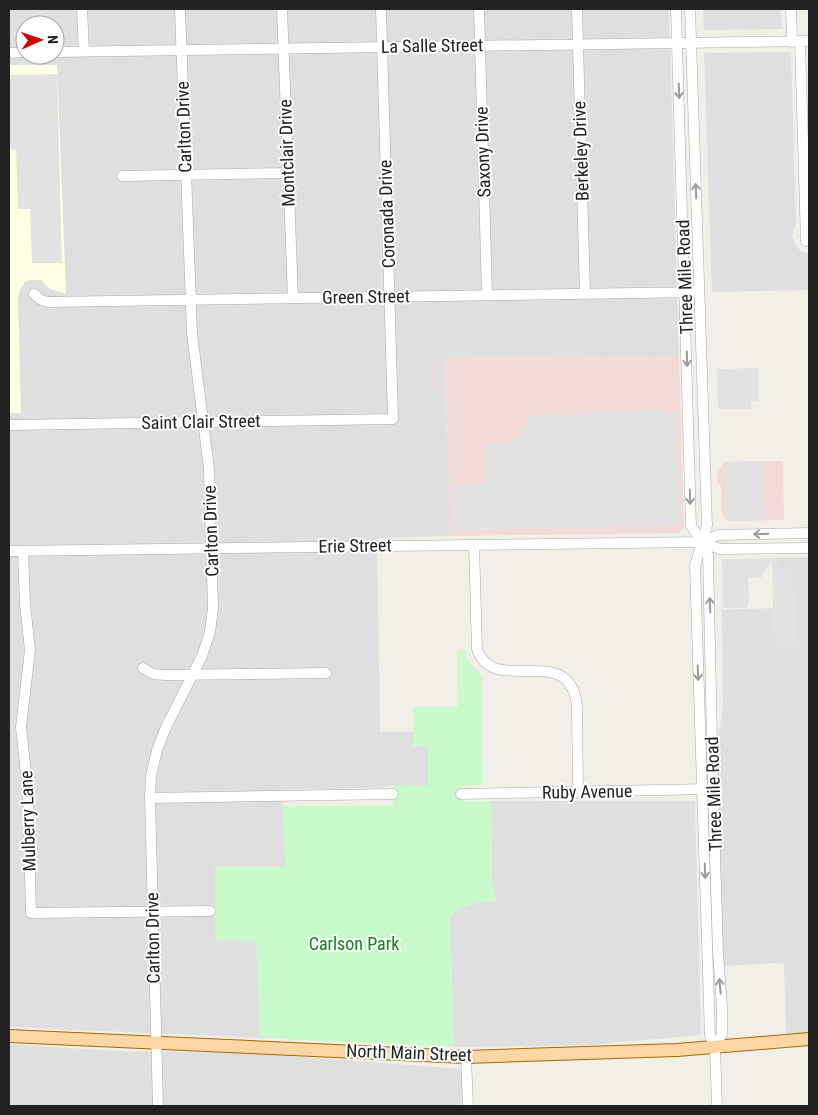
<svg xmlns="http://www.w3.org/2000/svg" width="818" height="1115" viewBox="0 0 818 1115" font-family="'Roboto Condensed',sans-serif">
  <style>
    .residential { fill: #e0dfdf; fill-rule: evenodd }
    .commercial { fill: #f2dad9 }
    .education { fill: #ffffe5 }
    .park { fill: #c8facc }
    .parking { fill: #e2e2e2 }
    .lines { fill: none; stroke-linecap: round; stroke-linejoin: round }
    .minor-casing { stroke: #a9a9a9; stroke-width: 11 }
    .major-casing { stroke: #a06b00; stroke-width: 14 }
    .minor { stroke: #fff; stroke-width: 10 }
    .major { stroke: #fcd6a4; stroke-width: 12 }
    .oneway { stroke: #9c9c9c }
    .labels { text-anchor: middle; stroke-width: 4; stroke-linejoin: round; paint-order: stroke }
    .street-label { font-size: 18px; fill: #222; stroke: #fff }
    .park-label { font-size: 18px; fill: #0c8416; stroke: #fff }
  </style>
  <rect width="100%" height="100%" fill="#f2efe9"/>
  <!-- residential -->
  <path class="residential" d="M9,9H669L679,356L445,358L451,536L377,538L380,732H413V746H428L429,786L394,785L380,788L282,790L286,867L256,941L260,1038L9,1027ZM25,25H55V55H25Z
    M703,9H781L782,29L704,30Z
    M791,52L796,224L792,235L796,246L801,251L809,254V290L712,292L704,53Z
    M809,557V1035H786L784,964L777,963L723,966L717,843V746L723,706L722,610L773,608V558Z
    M491,801H695L701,1035L589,1045L454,1047L450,918L455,910L474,903L497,900L492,885Z
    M9,1044L115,1051L252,1053L462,1069L463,1106H9Z"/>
  <!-- commercial -->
  <path class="commercial" d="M679,356L684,527L679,533L451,536L445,358Z
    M783,461L784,520L728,521L722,515L721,486L718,484L717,473L724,462Z"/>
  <!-- education -->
  <path class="education" d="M9,65H57L66,294L50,289L41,280H30L25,282L20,289L18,298L21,413H9Z"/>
  <!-- park -->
  <path class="park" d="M457,650H465L467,658L482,677L483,785L461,786V801H491L492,885L497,900C479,902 461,903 450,918L454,1047L260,1038L256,941L215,940V867H285L283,806L393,805L394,785L428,786V746L413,747V707H458Z"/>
  <!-- parking -->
  <path class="parking" d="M57,74L62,263H32L30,209H18L16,150L10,149L9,75Z
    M758,368V401H751V409H718L717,369Z
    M659,410L662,413H677L680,526L454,530L452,485L485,482L484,444L513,442L528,425V416L591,414L593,412Z
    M763,461L765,520L728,521L726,518L724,462Z
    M778,558V567H792V591L795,592L799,647L775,648L772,559L761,578H748L749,600L747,608H723L722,559Z"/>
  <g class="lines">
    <defs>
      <path id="minor" d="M82,9L84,52
        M282,9L293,298
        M479,9L487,295
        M577,9L585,294
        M676,9L691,526L702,542
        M690,9L707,525L702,542
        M791,9L792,42
        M800,42L806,241L809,240
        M55,52L809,41
        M9,53L25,52
        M122,176L288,173
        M34,294L41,300L48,302L699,292
        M9,425L393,419L381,9
        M702,542L720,549L809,548
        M474,545L477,649C493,698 571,639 577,707L578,793
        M9,551L702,542L718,535L809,533
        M23,551L25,604L30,650L21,727L28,792L31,913L210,911
        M143,668L153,674L166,675L326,673
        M461,794L708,789
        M150,798L393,794
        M715,1047L722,1034V1007L718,953L713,789L708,555L702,542L695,566L710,1036L715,1047L717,1106
        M466,1057L468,1106
        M158,1106L150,798L151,776L157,750L166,727L202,656L210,632L213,608L209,469L192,333L180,9"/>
      <path id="major" d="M9,1036L466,1057L677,1050L809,1039"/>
    </defs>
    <!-- minor casing -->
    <use href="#minor" class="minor-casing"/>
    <!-- major casing -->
    <use href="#major" class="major-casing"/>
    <!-- minor -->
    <use href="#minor" class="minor"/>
    <!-- major -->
    <use href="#major" class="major"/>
  </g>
  <!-- one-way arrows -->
  <defs><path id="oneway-shaft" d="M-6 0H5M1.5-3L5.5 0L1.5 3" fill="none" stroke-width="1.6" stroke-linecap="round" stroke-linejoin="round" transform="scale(1.25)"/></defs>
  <g class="oneway">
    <use href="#oneway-shaft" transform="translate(679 91) rotate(88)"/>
    <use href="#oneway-shaft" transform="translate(696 191) rotate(-92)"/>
    <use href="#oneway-shaft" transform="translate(687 359) rotate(89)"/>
    <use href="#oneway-shaft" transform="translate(690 497) rotate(89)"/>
    <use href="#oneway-shaft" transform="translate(761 534) rotate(179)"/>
    <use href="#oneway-shaft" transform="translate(710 605) rotate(-92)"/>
    <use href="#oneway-shaft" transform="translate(698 673) rotate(88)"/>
    <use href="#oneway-shaft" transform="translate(705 871) rotate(88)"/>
    <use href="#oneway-shaft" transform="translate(720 986) rotate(-95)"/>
  </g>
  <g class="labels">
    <!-- street labels -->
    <g class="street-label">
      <text transform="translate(432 46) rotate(-1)" y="6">La Salle Street</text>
      <text transform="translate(184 127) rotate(-92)" y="6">Carlton Drive</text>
      <text transform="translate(581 151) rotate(-92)" y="6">Berkeley Drive</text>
      <text transform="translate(483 152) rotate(-92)" y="6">Saxony Drive</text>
      <text transform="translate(287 153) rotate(-92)" y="6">Montclair Drive</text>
      <text transform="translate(387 214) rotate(-92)" y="6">Coronada Drive</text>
      <text transform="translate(685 277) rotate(-92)" y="6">Three Mile Road</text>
      <text transform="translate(366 297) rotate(-1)" y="6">Green Street</text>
      <text transform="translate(201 422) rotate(-1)" y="6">Saint Clair Street</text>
      <text transform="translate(211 531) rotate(-92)" y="6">Carlton Drive</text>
      <text transform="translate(355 546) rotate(-1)" y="6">Erie Street</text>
      <text transform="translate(587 792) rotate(-1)" y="6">Ruby Avenue</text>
      <text transform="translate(714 794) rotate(-92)" y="6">Three Mile Road</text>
      <text transform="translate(28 821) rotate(-92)" y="6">Mulberry Lane</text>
      <text transform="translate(153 938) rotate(-91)" y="6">Carlton Drive</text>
      <text transform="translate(409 1053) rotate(2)" y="6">North Main Street</text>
    </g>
    <!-- park labels -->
    <g class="park-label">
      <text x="354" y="950">Carlson Park</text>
    </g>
  </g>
  <!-- border -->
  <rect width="818" height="1115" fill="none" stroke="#222222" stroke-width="20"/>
  <!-- north arrow -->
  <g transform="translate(40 40) rotate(88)"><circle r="24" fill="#ffffff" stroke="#a7a7a7"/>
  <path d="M0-4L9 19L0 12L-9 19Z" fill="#d40000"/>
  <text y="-8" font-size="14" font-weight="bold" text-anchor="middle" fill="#222222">N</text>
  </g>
</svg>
